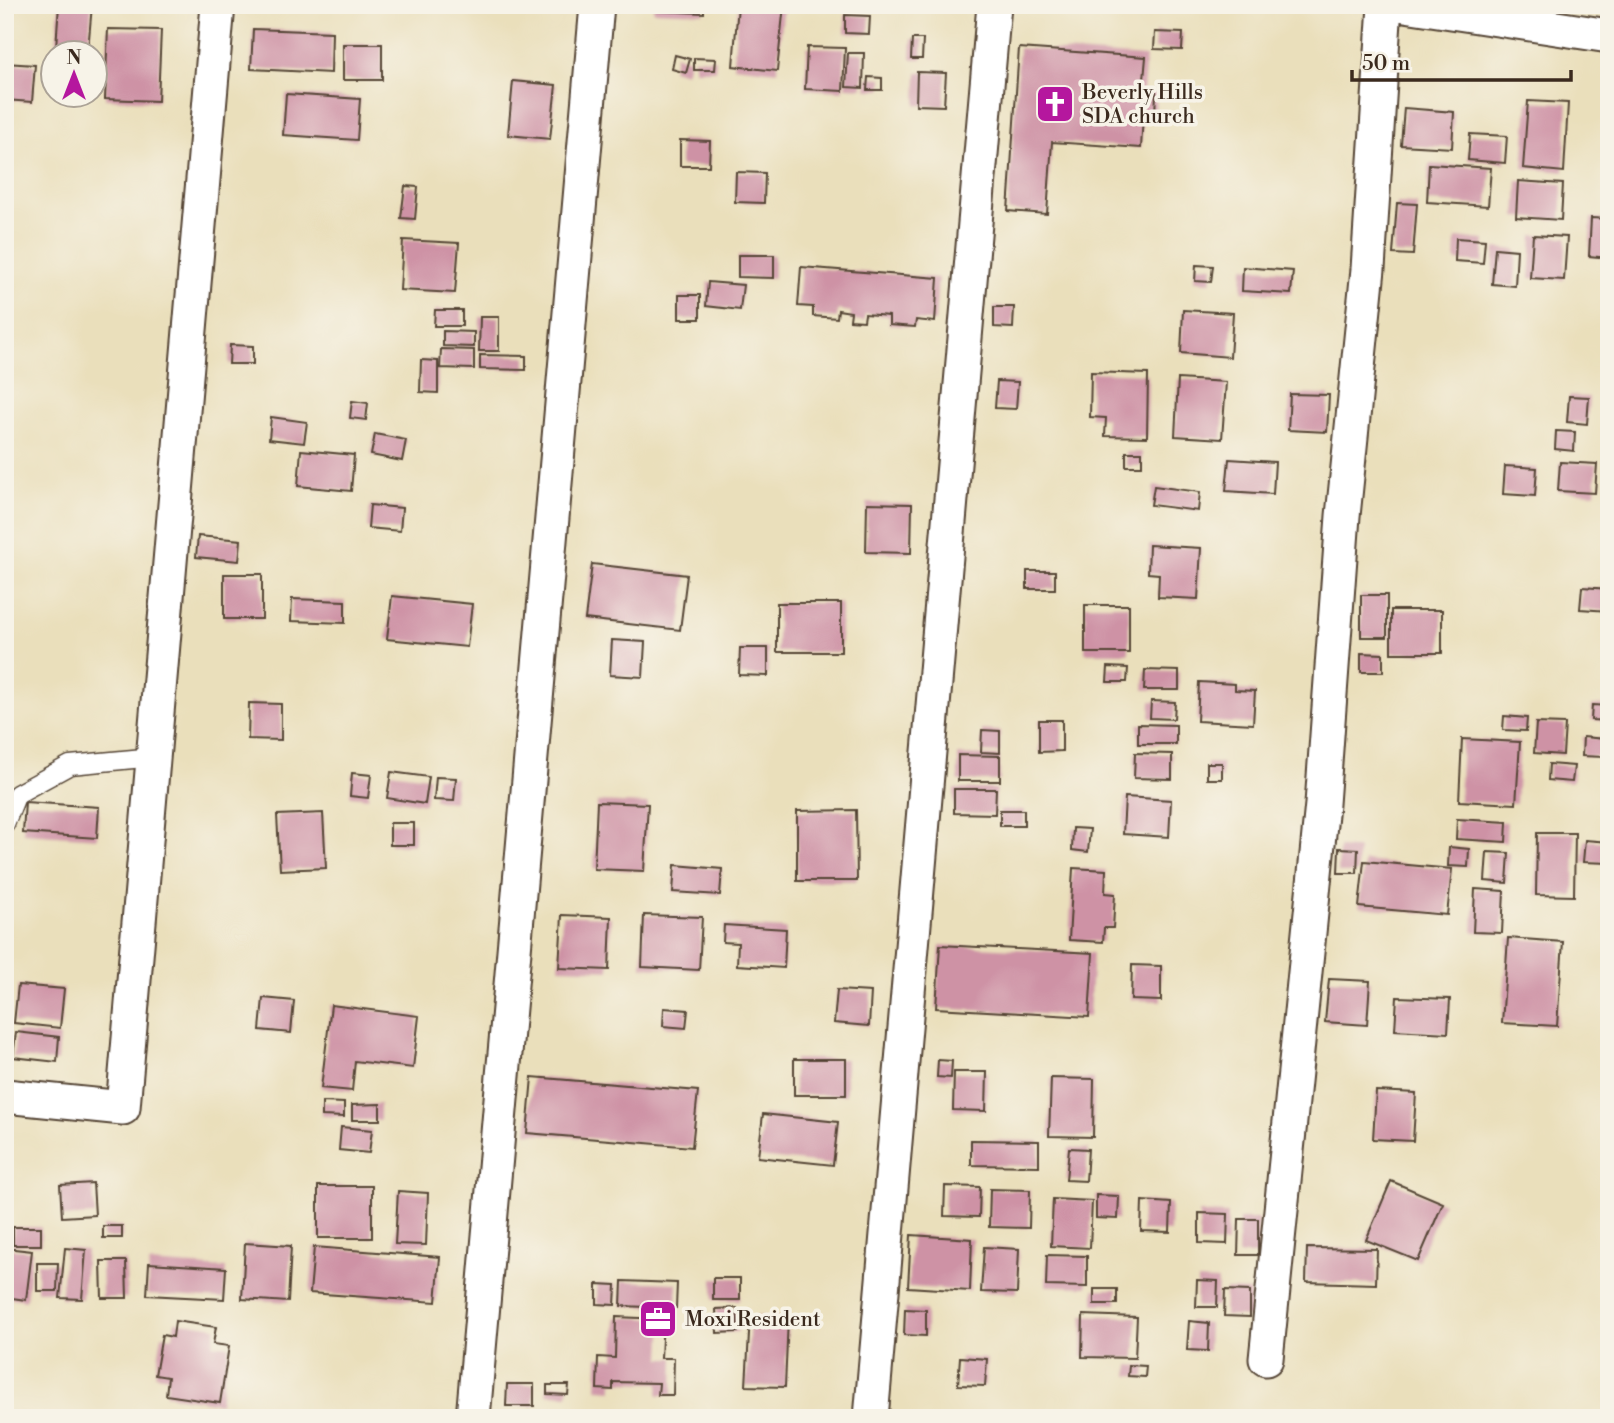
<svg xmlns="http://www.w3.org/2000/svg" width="1614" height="1423" viewBox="0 0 1614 1423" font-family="'Libre Bodoni',serif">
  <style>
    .building { fill: #ce92a5 }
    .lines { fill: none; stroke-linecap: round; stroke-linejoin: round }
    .service-casing { stroke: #554536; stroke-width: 21 }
    .minor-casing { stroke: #554536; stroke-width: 37 }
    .service { stroke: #fff; stroke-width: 18 }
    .minor { stroke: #fff; stroke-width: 33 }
    .labels { text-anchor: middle; stroke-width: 7; stroke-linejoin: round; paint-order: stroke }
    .poi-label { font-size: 21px; fill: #3b2a1e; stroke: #f7f3e8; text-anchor: start }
  </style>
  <rect width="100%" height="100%" fill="#f7f3e8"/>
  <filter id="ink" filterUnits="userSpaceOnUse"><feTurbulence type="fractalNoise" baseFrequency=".0143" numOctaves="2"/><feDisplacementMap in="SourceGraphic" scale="14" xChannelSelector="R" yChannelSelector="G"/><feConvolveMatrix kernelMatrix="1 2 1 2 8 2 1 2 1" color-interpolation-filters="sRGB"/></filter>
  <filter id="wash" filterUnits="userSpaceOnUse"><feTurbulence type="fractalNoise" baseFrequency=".00686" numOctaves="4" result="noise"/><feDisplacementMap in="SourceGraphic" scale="28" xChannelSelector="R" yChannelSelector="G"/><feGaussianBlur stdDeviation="1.57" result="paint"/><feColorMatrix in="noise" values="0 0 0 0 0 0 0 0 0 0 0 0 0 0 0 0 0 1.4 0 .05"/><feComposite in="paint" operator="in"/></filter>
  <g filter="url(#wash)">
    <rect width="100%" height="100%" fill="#eadfbb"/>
    <g id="blocks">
      <!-- building -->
      <path class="building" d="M59,5H92L88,50L56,47Z
        M654,5H704V13L653,11Z
        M738,5H784L777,71L733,66Z
        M845,15L870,16L869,34L845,33Z
        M108,29L161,30L158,101L105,99Z
        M253,29L332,32L331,73L251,69Z
        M1155,32L1183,33L1182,50L1154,49Z
        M912,39H923L922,59H911Z
        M343,44H382V80H343Z
        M807,47L845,48L843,91L805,89Z
        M1019,48L1146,57L1143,91L1156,92L1155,116H1143L1141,148L1052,142L1047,214L1008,211Z
        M848,53H864L863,88L846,87Z
        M675,55L690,59L686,73L672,69Z
        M694,58L716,59L715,70H694Z
        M5,63L35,65L32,102L5,100Z
        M917,72L946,73L944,106L916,105Z
        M868,77L882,78V90H867Z
        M513,81L556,85L550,139L508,135Z
        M286,94L360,99L357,140L283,135Z
        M1528,101L1568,103L1564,172L1523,168Z
        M1404,108L1454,112L1452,148L1401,145Z
        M1470,134L1507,136L1505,163L1468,160Z
        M680,140L710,141L709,166H680Z
        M1429,164L1491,168L1488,206L1427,202Z
        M736,172L765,173L764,203L735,202Z
        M1518,181L1563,184L1561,220L1516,217Z
        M405,186L418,187L415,219L401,218Z
        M1397,203L1417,204L1413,255L1393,254Z
        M1591,218L1609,219V258L1589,256Z
        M1533,235L1567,237L1564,280L1530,278Z
        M1456,238L1485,240L1483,263L1455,261Z
        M403,240L459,243L455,293L400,290Z
        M1495,248L1517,250L1515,286L1492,284Z
        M738,255H774V278L738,277Z
        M1196,265L1213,266L1211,282L1195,281Z
        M801,267L938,278L935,322L916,320L915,327L889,325V316L865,314L864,321L850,320L851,312L838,310L837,318L813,316V307L798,306Z
        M1243,267L1293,271L1291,294L1242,291Z
        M708,282L743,285L740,310L706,306Z
        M679,295H700V319H679Z
        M994,307H1014L1013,328L994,327Z
        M435,310H462V326H434Z
        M1183,310L1233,313L1230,357L1181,353Z
        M480,317H499V351H479Z
        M443,331L474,332V347L443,346Z
        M230,345L253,346V364H229Z
        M441,349L474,350V369L440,368Z
        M480,355L526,356V370L480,369Z
        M421,360L438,361V393L420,392Z
        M1091,372L1148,374L1147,437L1105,436L1106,418L1090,417Z
        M1178,379L1226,382L1222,439L1175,436Z
        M997,381L1018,382L1016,409L995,408Z
        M1290,394L1329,395L1327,432L1288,430Z
        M1569,396L1589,397L1587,424L1567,422Z
        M352,401L368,403L366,420L350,418Z
        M271,417L307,422L304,443L269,439Z
        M1556,431L1575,432L1574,451L1555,449Z
        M375,434L406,440L402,461L371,455Z
        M301,450L354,455L351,491L298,486Z
        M1126,452H1142V466H1126Z
        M1229,459L1275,462L1273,494L1226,491Z
        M1560,462L1597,464L1595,493L1558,491Z
        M1505,466L1537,468L1535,496L1503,494Z
        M1154,486L1200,492L1198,511L1151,505Z
        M867,503L912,504L911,553L866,552Z
        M370,505L402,508L400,531L368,528Z
        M198,536L241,540L239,561L196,557Z
        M1149,545L1201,548L1198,599L1158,597L1159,574L1148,573Z
        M592,564L687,575L680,630L585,619Z
        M1027,571H1055V589H1027Z
        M224,574H262V619H224Z
        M1582,587L1609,589V611L1580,609Z
        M1361,595H1387V637H1361Z
        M392,596L472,604L467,647L387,639Z
        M292,599L345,601V623L291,621Z
        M777,603H841V652H777Z
        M1085,605H1129V653H1085Z
        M1391,610H1442V653H1391Z
        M612,640L645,642L643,677L610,675Z
        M740,648H768V676L739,675Z
        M1361,653L1383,654V672H1361Z
        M1108,667L1128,668L1127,682H1107Z
        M1145,670L1179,671V690H1144Z
        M1199,682L1235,684V690L1255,691L1253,724L1197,721Z
        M1151,701L1175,702L1174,719L1150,718Z
        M249,703L281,704V740L248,739Z
        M1592,705L1609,706V721L1591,720Z
        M1504,716L1527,718L1526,731L1503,730Z
        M1039,720H1062V751L1039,752Z
        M1536,723L1565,724L1563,755L1534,753Z
        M1138,724L1176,725V744H1138Z
        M982,730L1000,731V753L981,752Z
        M1583,737L1605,739L1604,757L1582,756Z
        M1462,739L1520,742L1516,804L1459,801Z
        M1135,753L1172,754V779L1134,778Z
        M958,755L1000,756V781H958Z
        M1207,763H1222V779H1207Z
        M1549,764L1574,766L1572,782L1548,780Z
        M391,772L429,777L425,804L387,798Z
        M352,773L371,775L368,798L350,796Z
        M436,777L456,778L454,801L434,800Z
        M954,789H996L995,814L954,813Z
        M1125,797L1171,800L1169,837L1123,834Z
        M25,802L99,807L97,838L23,833Z
        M597,802L648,804L644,871L594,869Z
        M856,810L857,881H797V811Z
        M1000,810H1024V826H1000Z
        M323,813L326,868L280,870L277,815Z
        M1457,819L1507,822L1506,842L1456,839Z
        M390,823H414V845H390Z
        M1073,828L1090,829L1088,852L1072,850Z
        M1537,833H1575L1574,896L1536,895Z
        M1585,840L1609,842V863L1583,862Z
        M1449,847L1469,849L1468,867L1448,866Z
        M1339,848L1358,849L1357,873H1338Z
        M1487,852L1509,853L1507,883L1485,881Z
        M1364,861L1452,869L1447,915L1359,907Z
        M675,865L722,869L720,895L673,892Z
        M1073,868L1106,870L1105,893L1115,894L1113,928H1104L1103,942L1069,940Z
        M1475,889L1504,891L1502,933L1473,932Z
        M562,915L611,917L609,970L559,968Z
        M644,915L702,917L699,970L642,967Z
        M724,925L786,929L784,968L737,965L738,943L723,942Z
        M1508,938L1563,942L1557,1026L1502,1023Z
        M940,945L1093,953L1089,1017L936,1008Z
        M1132,965L1161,966V1001L1131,1000Z
        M1329,979L1370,981L1367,1025L1325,1022Z
        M18,985L64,989L60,1028L14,1023Z
        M837,990L871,992L869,1026L834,1023Z
        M1397,997L1450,999L1448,1033L1395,1030Z
        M263,998L294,1001L291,1033L260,1030Z
        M331,1005L419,1016L413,1068L355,1061L352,1091L321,1088Z
        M664,1008L688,1010L686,1028L663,1026Z
        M16,1032L59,1037L57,1062L13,1057Z
        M794,1059H846V1095H794Z
        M938,1060L952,1061L951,1078L937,1077Z
        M954,1072H987L986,1111L953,1110Z
        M532,1077L698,1091L692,1147L527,1133Z
        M1051,1078L1094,1079L1093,1137L1049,1136Z
        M1376,1091L1416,1093L1413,1141L1373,1139Z
        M322,1102L344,1103V1117L322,1116Z
        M380,1104V1120H352V1105Z
        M763,1114L838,1122L833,1165L758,1157Z
        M341,1127L372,1130L369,1153L339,1150Z
        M971,1140L1039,1141V1166L971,1165Z
        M1069,1148L1088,1149L1086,1181L1066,1180Z
        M1391,1181L1443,1203L1418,1261L1366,1240Z
        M93,1183L95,1215L62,1217L60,1185Z
        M318,1186H372V1238H318Z
        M945,1186L980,1187L979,1217L944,1216Z
        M990,1189L1030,1190L1029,1228L989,1227Z
        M398,1191L428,1193L426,1245L395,1244Z
        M1096,1195L1119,1196L1118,1219L1096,1218Z
        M1053,1199L1092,1201L1090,1248L1051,1246Z
        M1142,1201L1171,1203L1170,1232L1141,1231Z
        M1199,1213L1228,1214L1227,1244L1199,1243Z
        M1239,1219H1258V1255H1238Z
        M103,1226H122V1238H103Z
        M13,1227H41V1245H13Z
        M911,1235L972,1239L970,1291L908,1287Z
        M245,1243L291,1246L288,1302L242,1299Z
        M314,1247L440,1257L436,1302L310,1293Z
        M984,1247L1019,1249L1017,1293L981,1292Z
        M5,1248L32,1251L26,1300L5,1297Z
        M65,1248L86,1250L82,1299L60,1298Z
        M1307,1248L1377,1249L1376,1284L1306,1282Z
        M1047,1255L1087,1256V1287L1046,1286Z
        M101,1261H126L127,1298H102Z
        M37,1263H58L57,1291H37Z
        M149,1263L226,1268L224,1299L147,1295Z
        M713,1278H740V1300H713Z
        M1197,1280L1218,1281L1217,1307H1196Z
        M622,1281L677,1283L676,1308L621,1306Z
        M597,1284L616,1285L615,1305L597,1304Z
        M1094,1289H1117V1304H1094Z
        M1225,1290L1250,1291V1317L1224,1316Z
        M737,1308L738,1332L717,1333L716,1309Z
        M905,1309L926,1310V1336L904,1335Z
        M1083,1315L1137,1317L1135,1358L1082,1357Z
        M750,1316L788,1318L785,1387L746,1386Z
        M616,1317L663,1319L661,1358H674L673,1395H658L659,1383L613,1382V1390L597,1389L598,1357L615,1358Z
        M175,1321L216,1327L213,1344L229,1346L220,1403L166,1395L168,1377L155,1375L162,1335L173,1337Z
        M1189,1321L1209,1323L1208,1351L1187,1350Z
        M960,1357L987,1359L985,1386L958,1385Z
        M1129,1365L1146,1366L1145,1377L1128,1376Z
        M507,1384H534V1406H506Z
        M547,1385H569L568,1395L547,1394Z"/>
    </g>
  </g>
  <g filter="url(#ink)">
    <use href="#blocks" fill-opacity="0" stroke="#554536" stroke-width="2"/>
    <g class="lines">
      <defs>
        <path id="service" d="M5,824L17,794L70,765L154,757"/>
        <path id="minor" d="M1405,5L1609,36
          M5,1096L123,1108L218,5
          M1266,1359L1322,804L1343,516L1368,269L1385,5
          M473,1418L597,5
          M871,1418L994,5"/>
      </defs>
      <!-- service casing -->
      <use href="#service" class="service-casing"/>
      <!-- minor casing -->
      <use href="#minor" class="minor-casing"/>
      <!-- service -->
      <use href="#service" class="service"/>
      <!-- minor -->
      <use href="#minor" class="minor"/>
    </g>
  </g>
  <!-- icons -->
  <defs>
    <symbol id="church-square" viewBox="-11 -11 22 22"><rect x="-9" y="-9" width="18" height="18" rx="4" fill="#b5179e" stroke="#f7f3e8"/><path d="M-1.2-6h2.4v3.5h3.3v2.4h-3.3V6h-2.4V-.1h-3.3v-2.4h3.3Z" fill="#fff"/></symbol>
    <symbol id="office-square" viewBox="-11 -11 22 22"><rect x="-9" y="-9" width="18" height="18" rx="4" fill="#b5179e" stroke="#f7f3e8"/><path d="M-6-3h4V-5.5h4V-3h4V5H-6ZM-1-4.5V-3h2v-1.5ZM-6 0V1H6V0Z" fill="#fff"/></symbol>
  </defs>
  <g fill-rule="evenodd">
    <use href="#church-square" x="1033" y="82" width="44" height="44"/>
    <use href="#office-square" x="636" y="1297" width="44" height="44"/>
  </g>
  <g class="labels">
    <!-- poi labels -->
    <g class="poi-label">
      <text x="1082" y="99">Beverly Hills<tspan x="1082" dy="24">SDA church</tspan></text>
      <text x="685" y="1326">Moxi Resident</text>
    </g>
  </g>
  <!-- margin -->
  <rect width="1614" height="1423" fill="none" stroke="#f7f3e8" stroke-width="28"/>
  <!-- north arrow -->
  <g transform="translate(74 74)"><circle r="33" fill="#f7f3e8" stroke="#aca397" stroke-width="2"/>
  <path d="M0-5L12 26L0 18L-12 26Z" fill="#b5179e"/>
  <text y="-10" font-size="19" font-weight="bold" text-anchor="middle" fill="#3b2a1e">N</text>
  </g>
  <!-- scale -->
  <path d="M1352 70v10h219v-10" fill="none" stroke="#3b2a1e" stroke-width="3.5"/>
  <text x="1362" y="70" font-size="21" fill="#3b2a1e" stroke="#f7f3e8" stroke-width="5" paint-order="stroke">50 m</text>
</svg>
